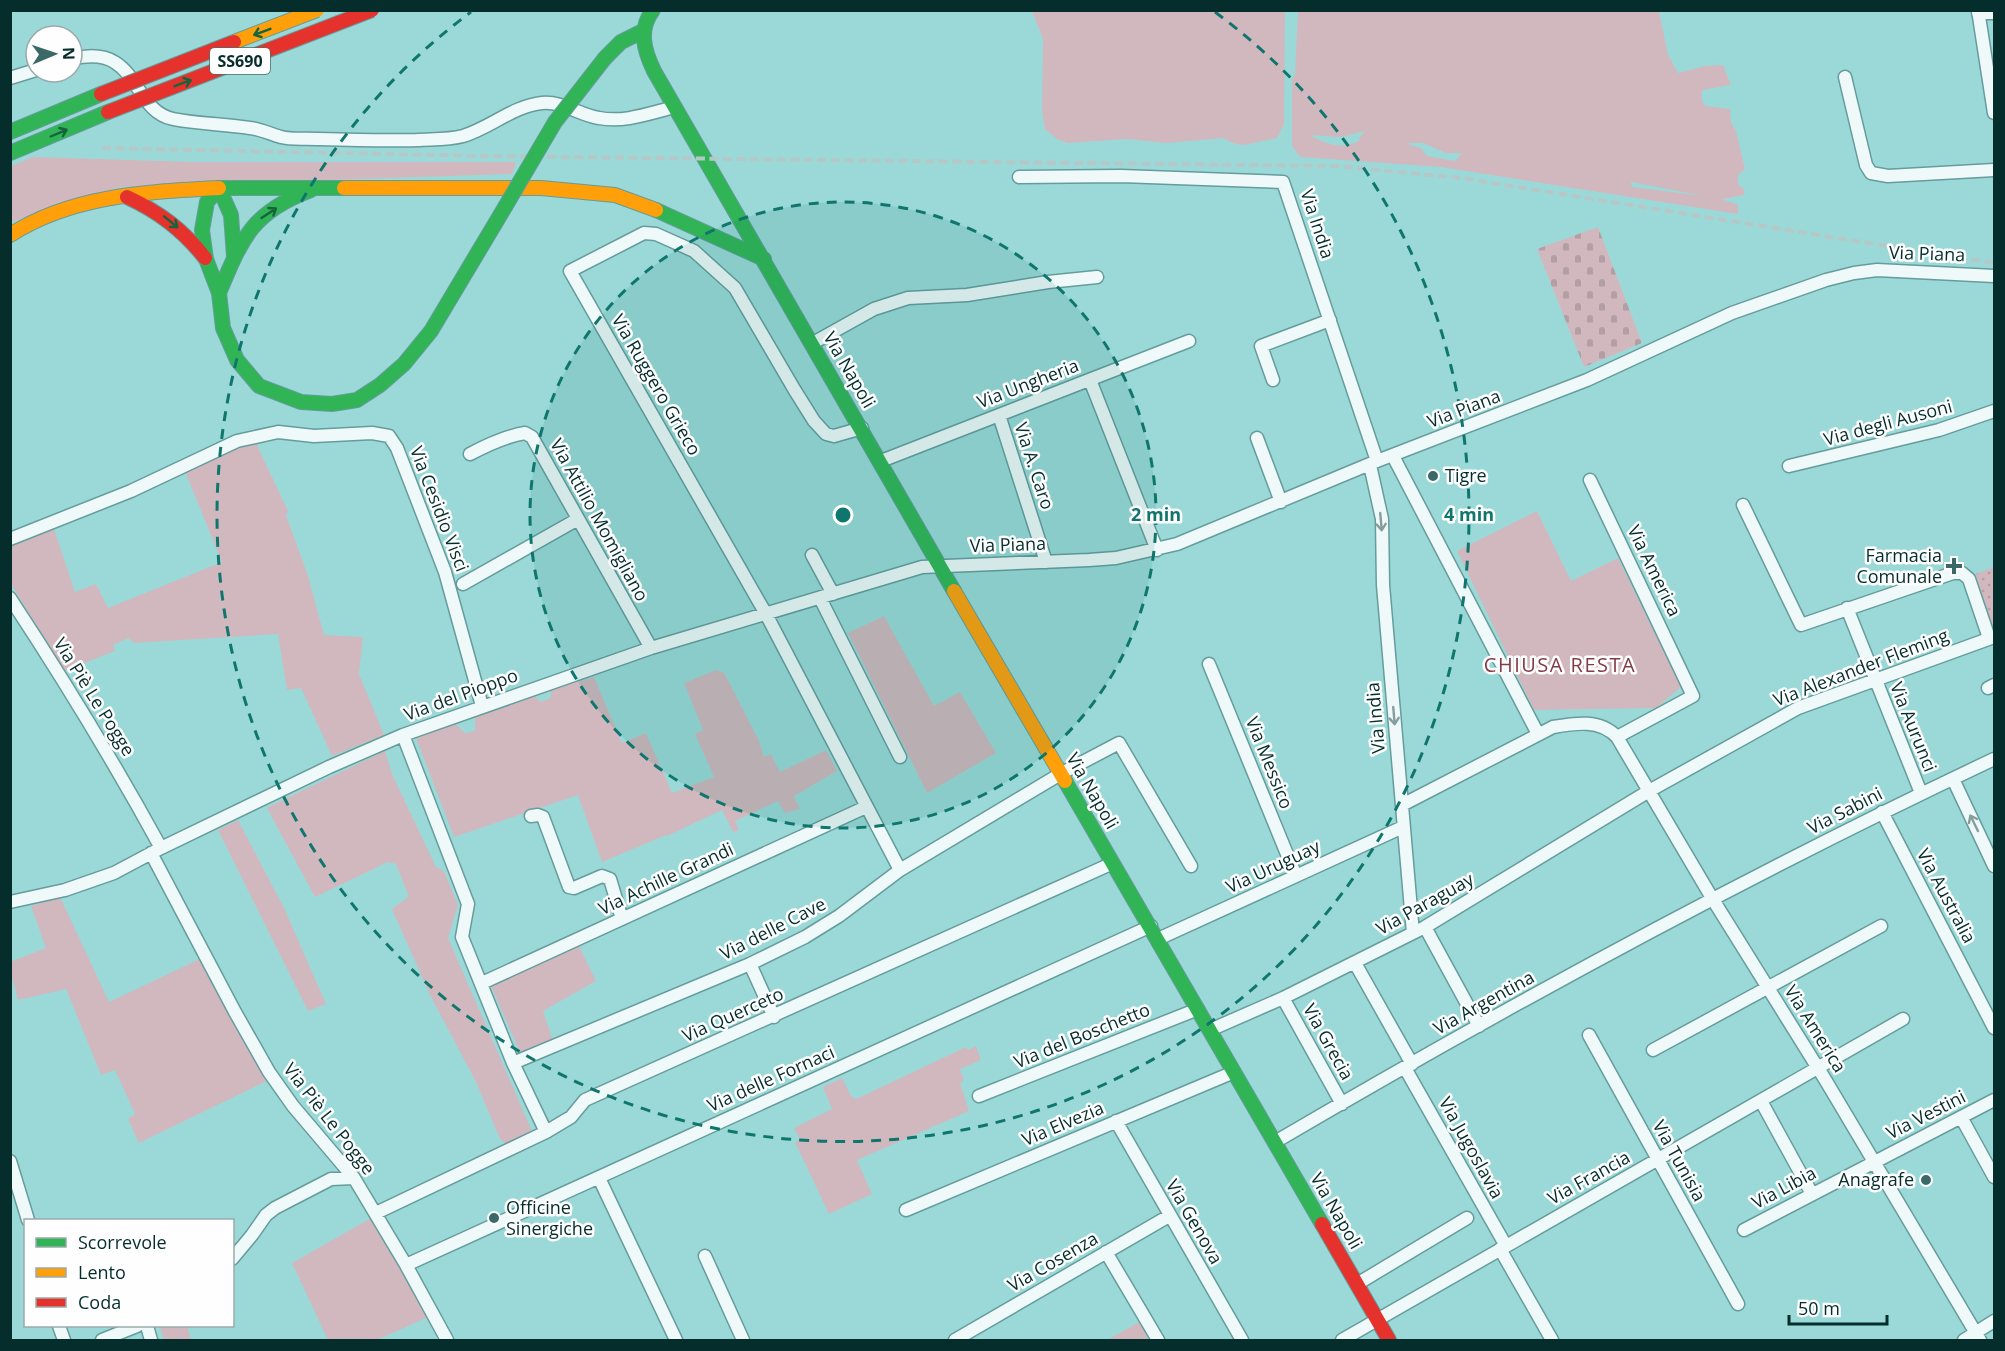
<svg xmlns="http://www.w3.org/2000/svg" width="2005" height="1351" viewBox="0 0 2005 1351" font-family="'Open Sans',sans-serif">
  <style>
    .grass { fill: #d1b8be; fill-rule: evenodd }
    .cemetery { fill: url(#cemetery-stones) }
    .garden { fill: url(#garden-dots) }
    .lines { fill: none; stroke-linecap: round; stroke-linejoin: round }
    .street-casing { stroke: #659c9c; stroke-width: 15 }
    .fast-casing { stroke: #659c9c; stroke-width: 16 }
    .slow-casing { stroke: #659c9c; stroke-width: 16 }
    .jam-casing { stroke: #659c9c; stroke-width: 16 }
    .street { stroke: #f0f9f9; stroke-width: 12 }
    .fast { stroke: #30b455; stroke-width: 14 }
    .slow { stroke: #ff9f0a; stroke-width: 14 }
    .jam { stroke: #e5322d; stroke-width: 14 }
    .rail { stroke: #b5c8c7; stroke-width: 4; stroke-dasharray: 9 4.5; stroke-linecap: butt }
    .fast-bridge-casing { stroke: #659c9c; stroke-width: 16; stroke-linecap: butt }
    .slow-bridge-casing { stroke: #659c9c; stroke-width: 16; stroke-linecap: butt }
    .jam-bridge-casing { stroke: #659c9c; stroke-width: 16; stroke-linecap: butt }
    .fast-bridge { stroke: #30b455; stroke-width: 14 }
    .slow-bridge { stroke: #ff9f0a; stroke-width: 14 }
    .jam-bridge { stroke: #e5322d; stroke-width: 14 }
    .oneway { stroke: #16633c }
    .oneway2 { stroke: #869d9d }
    .ring { fill: none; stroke: #0f766e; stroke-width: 3; stroke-dasharray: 10 8 }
    .poi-dot { fill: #3a6968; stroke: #fefefe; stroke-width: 2 }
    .labels { text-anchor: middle; stroke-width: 5; stroke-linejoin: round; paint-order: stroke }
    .shield { fill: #fefefe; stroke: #506c6b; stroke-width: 1.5 }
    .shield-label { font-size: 16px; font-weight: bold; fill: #052d2c }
    .street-label { font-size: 18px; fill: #052d2c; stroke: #fefefe }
    .poi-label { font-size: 18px; fill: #052d2c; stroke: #fefefe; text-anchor: start }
    .neighbourhood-label { font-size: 20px; letter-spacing: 1.5px; fill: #833b46; stroke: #fefefe }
    .centre { fill: #0f766e; stroke: #fefefe; stroke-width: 3 }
    .ring-label { font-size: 18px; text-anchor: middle; font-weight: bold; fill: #0f766e; stroke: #fefefe; stroke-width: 5; stroke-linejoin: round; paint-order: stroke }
  </style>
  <defs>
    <pattern id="cemetery-stones" width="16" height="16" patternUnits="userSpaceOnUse" patternTransform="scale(1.5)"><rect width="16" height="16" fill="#d1b8be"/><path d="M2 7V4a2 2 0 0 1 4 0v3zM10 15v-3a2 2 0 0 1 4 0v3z" fill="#b29ea3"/></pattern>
    <pattern id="garden-dots" width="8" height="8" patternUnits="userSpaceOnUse" patternTransform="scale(1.5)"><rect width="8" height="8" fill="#d1b8be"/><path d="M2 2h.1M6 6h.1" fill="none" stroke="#b29ea3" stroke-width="1.8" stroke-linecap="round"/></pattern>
  </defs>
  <rect width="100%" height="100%" fill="#9bd9d8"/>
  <!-- grass -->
  <path class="grass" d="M1032,11H1285L1284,124L1277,138L1244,145L1233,143L1223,138L1167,143L1127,139L1068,143L1057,139L1045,129L1042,110L1043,39Z
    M1298,11H1659L1668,55L1678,73L1705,66L1723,65L1731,85L1702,90V101L1705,106L1730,109L1731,123L1736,131L1745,169L1738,175V184C1742,188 1746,189 1744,195L1722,199L1738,205V214L1441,167L1300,157L1292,146V79L1295,75ZM1365,131L1359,138L1360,140C1343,150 1327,145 1310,135L1341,137ZM1411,143H1423L1446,153H1462L1455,161L1427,156L1421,148L1407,144ZM1631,183V182L1704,196L1632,187Z
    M33,157L194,162H516L512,174L120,187L11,222V166Z
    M255,441L288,511L286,515L308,576L324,635L363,637L359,674L384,735L332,756L301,688L287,690L278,634L134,643L129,638L113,645L115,651L64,671L11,584V545L53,526L75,592L96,584L108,608L222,562L184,469L241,443Z
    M1537,511L1571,581L1618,558L1681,687L1656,708L1534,710L1457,551Z
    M884,616L934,706L960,692L996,753L927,793L848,633Z
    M716,670L724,673L728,680L759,741L764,757L771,754L780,772L826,750L837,771L794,796L800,809L785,813L778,801L735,821L739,830L733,832L722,810L667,836L666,835L602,862L578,795L454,837L416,738L456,724L465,733L475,731V717L535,696L540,702L551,698V690L594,677L622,743L646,733L672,793L714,777L695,734L703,730L684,683Z
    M385,751L392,774L436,867L444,871L458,905L448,938L531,1129L530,1134L507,1145L500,1139L476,1082L430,995L392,909L407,898L408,894L396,864L388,862L315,897L268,810V807Z
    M238,820L285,910L326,1004L308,1011L218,830Z
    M60,897L109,1002L202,958L267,1081L139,1143L128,1119L135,1114L115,1070L101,1075L66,989L18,1000L11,974L10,962L46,948L31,906Z
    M579,946L596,981L543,1011L553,1041L520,1052L491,986Z
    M976,1046L981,1060L960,1069L964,1081L960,1083L969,1111L857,1160L872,1194L829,1214L795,1142L800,1140L794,1128L832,1109L823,1087L842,1078L851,1096L856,1099L966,1047L968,1050Z
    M373,1217L428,1317L377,1340H328L292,1263Z
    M1139,1322L1149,1340H1107Z
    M164,1326H187L191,1340H164L160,1327Z"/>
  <!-- cemetery -->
  <path class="cemetery" d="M1598,227L1642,343L1584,367L1537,249Z"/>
  <!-- garden -->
  <path class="garden" d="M1994,567V629H1992L1973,575Z"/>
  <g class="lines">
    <defs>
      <path id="street" d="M1978,10L1994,113
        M1978,13H1994
        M72,59C140,42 130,110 173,119C198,124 225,124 250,128C261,129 270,134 281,137C292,140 306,138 317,139C351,140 384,141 417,140C432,139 448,140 463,136C490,128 513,106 542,103C563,101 579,115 599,118C625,123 650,113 675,107
        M1845,77L1866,165L1871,173L1888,176L1994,170
        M10,78L36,70
        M1019,177L1121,176L1283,182L1377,461
        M813,343L874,309L908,298L967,295L1048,282L1097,277
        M1090,380L1157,550
        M1273,380L1261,346L1330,320
        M999,415L1046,562
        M862,428L834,436L826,434L814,421L794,389L735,288L694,251L656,234L644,233L570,271L766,614L900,870
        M1257,438L1281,502
        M470,454C487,445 506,436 525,433L532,437L651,648
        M1393,456L1538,734
        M881,461L1189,341
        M1370,465L1382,519L1383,585L1413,933
        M1789,466L1939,430L1994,411
        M1590,480L1693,696L1617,737
        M1743,505L1801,625L1953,573H1962L1969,579L1989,638
        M10,539L131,491L237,441L278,432L314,436L372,433L389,436L397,448L445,572L482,706
        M812,555L833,594
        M463,584L578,519
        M10,598C64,680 114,762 161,848
        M820,598L900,757
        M1847,608L1921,793
        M1209,664L1296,876
        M1988,688L1994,685
        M403,735L468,904L462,937L513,1063L546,1132
        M1953,779L1994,866
        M1402,805L1553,727C1576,723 1600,719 1617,737L1712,898L1826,1081L1980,1340
        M1882,812L1994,1028
        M531,816L538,815L543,817L569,887L574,888L602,876L610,879L622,919
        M151,853L235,1012L269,1072L293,1106L354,1178L406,1265L447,1340
        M10,902L65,890L114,873L161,848L329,767L403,735L651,648L922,567L1089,560L1116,558L1177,544L1377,461L1587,380L1732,313L1826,280L1854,273L1877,270L1994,276
        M1425,927L1479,1026
        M1158,939L1403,827
        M1355,963L1412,1064
        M750,964L774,1017
        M482,983L866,807
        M1283,998L1342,1104
        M1210,1030L1283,998L1425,927L1649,791L1798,708L1994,637
        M1589,1035L1738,1304
        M1653,1050L1881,926
        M513,1063L750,964L805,937L839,916L900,870L1062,773L1119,743L1191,866
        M1405,1068L1506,1246
        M979,1096L1198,1009
        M1761,1101L1812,1194
        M1961,1117L1994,1177
        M1116,1121L1242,1340
        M1275,1142C1509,1005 1748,875 1994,759
        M10,1161L28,1220
        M599,1178L676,1340
        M906,1210L1234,1072
        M376,1213L546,1132L571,1117L585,1100L1113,863
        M1744,1230L1994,1100
        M1500,1249L1552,1340
        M1106,1252L1158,1340
        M705,1256L743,1340
        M232,1259L252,1235L266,1215L275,1208L331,1179L354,1178
        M406,1265L1151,926
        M1357,1284L1467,1218
        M59,1326L64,1340
        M147,1326L151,1340
        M102,1340L137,1326
        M955,1340L1169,1216
        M1342,1340L1903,1019
        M1964,1340L1994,1321"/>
      <path id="fast" d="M653,10C638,30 644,50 654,71L954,591
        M605,58L621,42L643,31
        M10,132L101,94
        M10,153L108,112
        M219,188L231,215L234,256
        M344,188H219L207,202L202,230L206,259L219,293L223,328L237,360L259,386L301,402L332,404L357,400L380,385L404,364L431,331L505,207
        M656,210L764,259
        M219,293C242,238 252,212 311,190
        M1065,781L1322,1224"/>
      <path id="slow" d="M344,188H541L615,195L656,210
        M10,235C72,195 147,192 219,188
        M954,591L1065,781"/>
      <path id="jam" d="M127,197C159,212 183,230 205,258
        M1322,1224L1389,1340"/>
    </defs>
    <!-- street casing -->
    <use href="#street" class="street-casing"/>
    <!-- fast casing -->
    <use href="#fast" class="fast-casing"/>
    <!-- slow casing -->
    <use href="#slow" class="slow-casing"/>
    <!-- jam casing -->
    <use href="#jam" class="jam-casing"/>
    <!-- street -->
    <use href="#street" class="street"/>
    <!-- fast -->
    <use href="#fast" class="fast"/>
    <!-- slow -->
    <use href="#slow" class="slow"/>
    <!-- jam -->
    <use href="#jam" class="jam"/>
    <!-- rail -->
    <path class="rail" d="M102,148L483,156L1337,166L1461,178L1994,263"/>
    <defs>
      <path id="fast-bridge" d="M505,207L555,122L605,58"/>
      <path id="slow-bridge" d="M234,42L317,10"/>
      <path id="jam-bridge" d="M101,94L234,42
        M108,112L372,10"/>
    </defs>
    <!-- fast-bridge casing -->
    <use href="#fast-bridge" class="fast-bridge-casing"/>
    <!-- slow-bridge casing -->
    <use href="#slow-bridge" class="slow-bridge-casing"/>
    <!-- jam-bridge casing -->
    <use href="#jam-bridge" class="jam-bridge-casing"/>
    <!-- fast-bridge -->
    <use href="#fast-bridge" class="fast-bridge"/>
    <!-- slow-bridge -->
    <use href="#slow-bridge" class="slow-bridge"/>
    <!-- jam-bridge -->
    <use href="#jam-bridge" class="jam-bridge"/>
  </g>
  <!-- one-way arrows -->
  <defs><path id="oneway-shaft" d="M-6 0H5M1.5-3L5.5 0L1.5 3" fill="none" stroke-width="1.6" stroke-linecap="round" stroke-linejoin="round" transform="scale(1.5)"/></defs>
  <g class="oneway">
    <use href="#oneway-shaft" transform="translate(262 32) rotate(159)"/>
    <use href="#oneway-shaft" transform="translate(183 83) rotate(-21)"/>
    <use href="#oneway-shaft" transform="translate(59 133) rotate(-23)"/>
    <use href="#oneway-shaft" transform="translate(269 213) rotate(-33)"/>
    <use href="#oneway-shaft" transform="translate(171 222) rotate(39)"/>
  </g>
  <g class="oneway2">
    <use href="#oneway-shaft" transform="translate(1381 522) rotate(85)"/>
    <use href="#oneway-shaft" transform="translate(1394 716) rotate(85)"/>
    <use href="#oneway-shaft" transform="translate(1974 823) rotate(-116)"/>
  </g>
  <!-- distance rings -->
  <circle cx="843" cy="515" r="313" fill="#0f766e" fill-opacity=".12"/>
  <g class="ring">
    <circle cx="843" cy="515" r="313"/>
    <path d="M1215 12A626 626 0 1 1 471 12"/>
  </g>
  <!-- markers -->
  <g class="poi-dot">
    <circle cx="1433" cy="476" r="6"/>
    <path d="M1951 557h6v6h6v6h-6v6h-6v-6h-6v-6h6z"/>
    <circle cx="1926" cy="1180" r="6"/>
    <circle cx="494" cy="1218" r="6"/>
  </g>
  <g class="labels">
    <!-- shield labels -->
    <rect class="shield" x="210" y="48" width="60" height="26" rx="4.5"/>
    <g class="shield-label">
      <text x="240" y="67">SS690</text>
    </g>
    <!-- street labels -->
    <g class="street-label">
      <text transform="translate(1317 224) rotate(72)" y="6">Via India</text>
      <text transform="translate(1927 254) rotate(2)" y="6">Via Piana</text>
      <text transform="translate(849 370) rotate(60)" y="6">Via Napoli</text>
      <text transform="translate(1028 384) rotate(-21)" y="6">Via Ungheria</text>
      <text transform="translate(656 385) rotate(60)" y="6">Via Ruggero Grieco</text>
      <text transform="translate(1464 409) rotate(-21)" y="6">Via Piana</text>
      <text transform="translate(1888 423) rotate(-15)" y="6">Via degli Ausoni</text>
      <text transform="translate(1034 466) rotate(72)" y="6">Via A. Caro</text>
      <text transform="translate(439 509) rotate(69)" y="6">Via Cesidio Visci</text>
      <text transform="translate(599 520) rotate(61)" y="6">Via Attilio Momigliano</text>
      <text transform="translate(1008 545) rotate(-2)" y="6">Via Piana</text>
      <text transform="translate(1654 571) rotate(64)" y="6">Via America</text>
      <text transform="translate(1861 668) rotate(-21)" y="6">Via Alexander Fleming</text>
      <text transform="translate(461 695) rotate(-20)" y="6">Via del Pioppo</text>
      <text transform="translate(94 697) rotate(58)" y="6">Via Piè Le Pogge</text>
      <text transform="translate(1376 718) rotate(-95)" y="6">Via India</text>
      <text transform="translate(1913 727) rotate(68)" y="6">Via Aurunci</text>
      <text transform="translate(1269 763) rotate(68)" y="6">Via Messico</text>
      <text transform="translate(1092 791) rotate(60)" y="6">Via Napoli</text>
      <text transform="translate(1845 811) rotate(-27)" y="6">Via Sabini</text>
      <text transform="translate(1273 867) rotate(-25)" y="6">Via Uruguay</text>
      <text transform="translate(666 879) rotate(-25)" y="6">Via Achille Grandi</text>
      <text transform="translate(1946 896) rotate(62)" y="6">Via Australia</text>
      <text transform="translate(1425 904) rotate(-29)" y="6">Via Paraguay</text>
      <text transform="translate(773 929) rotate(-27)" y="6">Via delle Cave</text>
      <text transform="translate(1484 1003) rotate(-29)" y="6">Via Argentina</text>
      <text transform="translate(733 1015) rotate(-24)" y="6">Via Querceto</text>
      <text transform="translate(1815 1029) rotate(58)" y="6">Via America</text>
      <text transform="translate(1082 1036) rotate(-22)" y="6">Via del Boschetto</text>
      <text transform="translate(1328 1042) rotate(61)" y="6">Via Grecia</text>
      <text transform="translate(771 1079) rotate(-24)" y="6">Via delle Fornaci</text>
      <text transform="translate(1926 1115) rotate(-27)" y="6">Via Vestini</text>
      <text transform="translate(329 1119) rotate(52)" y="6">Via Piè Le Pogge</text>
      <text transform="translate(1063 1124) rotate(-23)" y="6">Via Elvezia</text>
      <text transform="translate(1471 1148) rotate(61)" y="6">Via Jugoslavia</text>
      <text transform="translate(1679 1161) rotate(61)" y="6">Via Tunisia</text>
      <text transform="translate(1589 1178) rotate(-29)" y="6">Via Francia</text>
      <text transform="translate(1784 1188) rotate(-28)" y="6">Via Libia</text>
      <text transform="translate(1336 1211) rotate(60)" y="6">Via Napoli</text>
      <text transform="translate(1194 1222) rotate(60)" y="6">Via Genova</text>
      <text transform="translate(1053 1262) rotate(-30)" y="6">Via Cosenza</text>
    </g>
    <!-- poi labels -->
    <g class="poi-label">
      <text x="1445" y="482">Tigre</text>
      <text x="1942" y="562" text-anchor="end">Farmacia<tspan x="1942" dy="21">Comunale</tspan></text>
      <text x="1914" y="1186" text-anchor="end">Anagrafe</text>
      <text x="506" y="1214">Officine<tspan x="506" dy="21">Sinergiche</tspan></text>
    </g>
    <!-- neighbourhood labels -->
    <g class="neighbourhood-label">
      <text x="1560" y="672">CHIUSA RESTA</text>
    </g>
  </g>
  <circle cx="843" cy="515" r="9" class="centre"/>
  <g class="ring-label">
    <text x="1156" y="521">2 min</text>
    <text x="1469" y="521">4 min</text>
  </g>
  <!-- border -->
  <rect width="2005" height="1351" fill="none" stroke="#052d2c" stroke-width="24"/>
  <!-- legend -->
  <rect x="24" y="1219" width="210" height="108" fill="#fefefe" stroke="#9aaaaa" stroke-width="1.5"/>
  <rect x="36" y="1238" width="30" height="9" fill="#30b455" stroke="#9aaaaa" stroke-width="1.5"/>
  <text x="78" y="1249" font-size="18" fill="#052d2c">Scorrevole</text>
  <rect x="36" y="1268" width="30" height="9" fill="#ff9f0a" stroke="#9aaaaa" stroke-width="1.5"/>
  <text x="78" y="1279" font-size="18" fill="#052d2c">Lento</text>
  <rect x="36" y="1298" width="30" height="9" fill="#e5322d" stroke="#9aaaaa" stroke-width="1.5"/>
  <text x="78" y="1309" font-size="18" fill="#052d2c">Coda</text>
  <!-- north arrow -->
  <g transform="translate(54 54) rotate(88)"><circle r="28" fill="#fefefe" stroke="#9aaaaa" stroke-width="1.5"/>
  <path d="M0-4.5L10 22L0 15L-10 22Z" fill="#3a6968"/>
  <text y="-9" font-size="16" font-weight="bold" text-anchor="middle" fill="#052d2c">N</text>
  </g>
  <!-- scale -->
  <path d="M1789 1315v9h98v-9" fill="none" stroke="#052d2c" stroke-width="3"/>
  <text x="1798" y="1315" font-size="18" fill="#052d2c" stroke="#fefefe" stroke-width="4.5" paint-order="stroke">50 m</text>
</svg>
